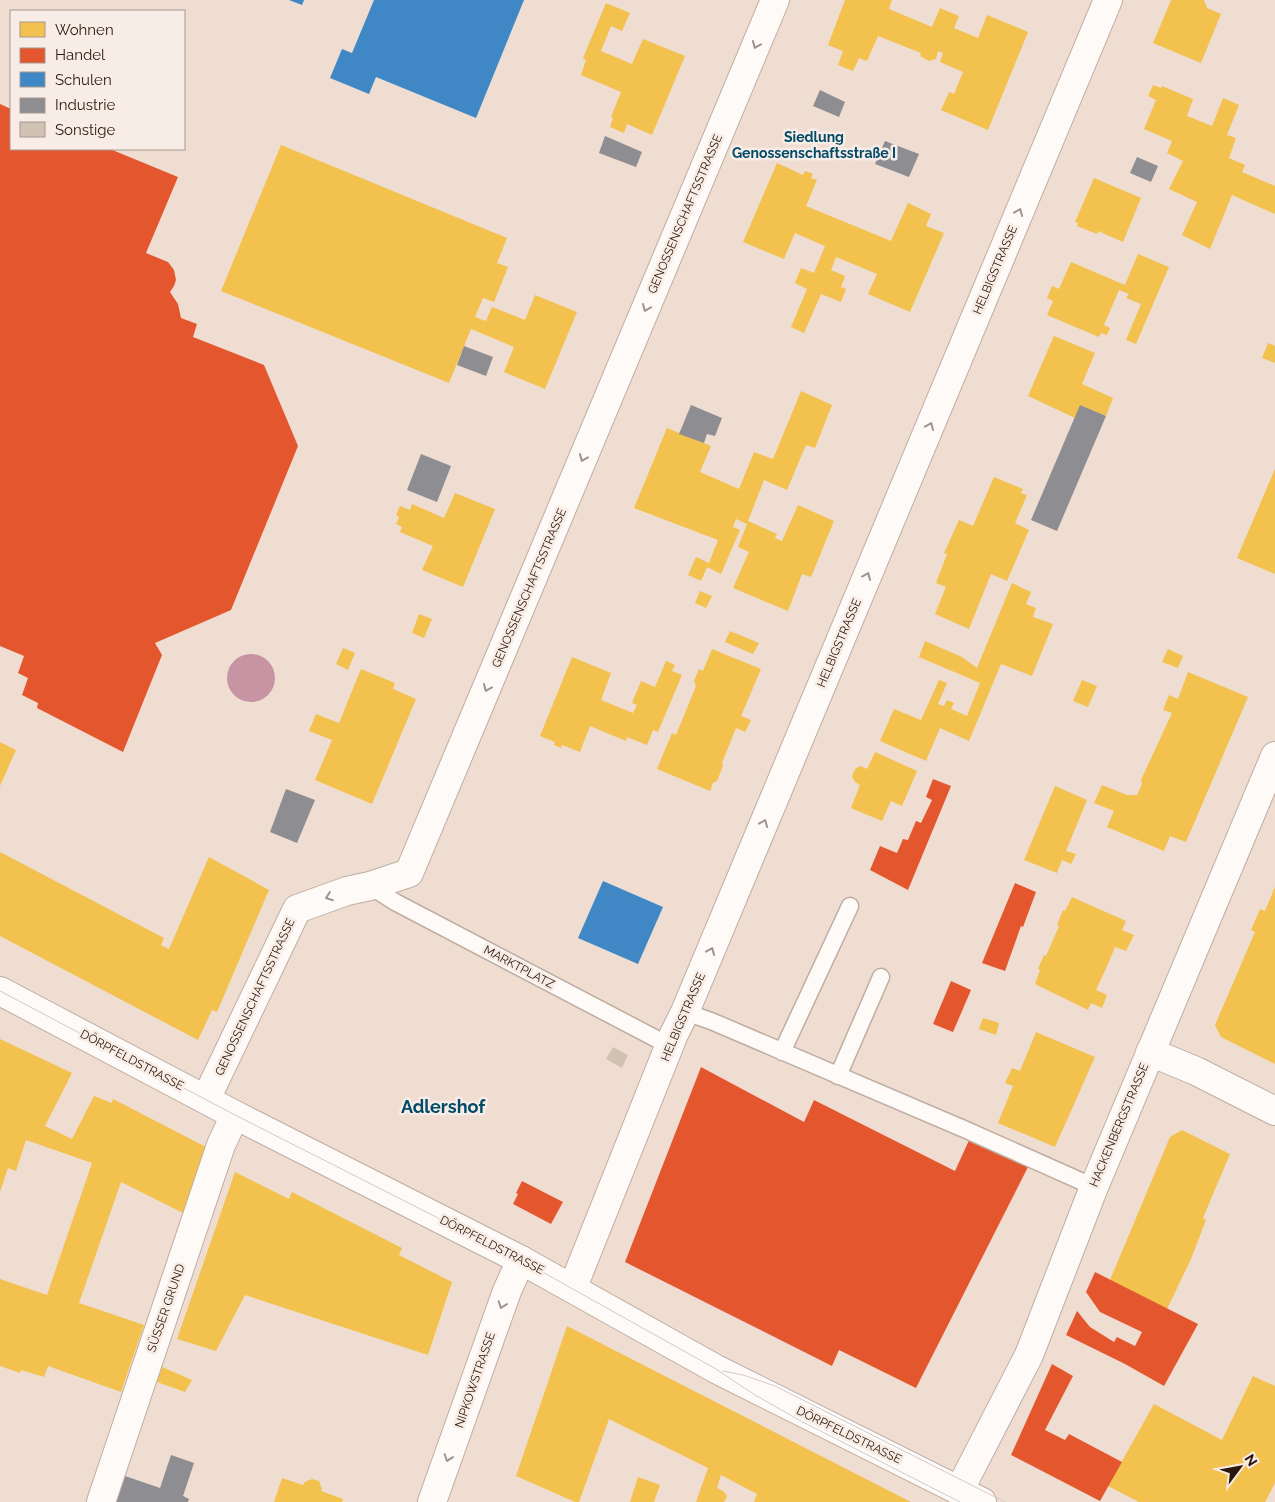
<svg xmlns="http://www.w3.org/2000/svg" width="1275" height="1502" viewBox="0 0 1275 1502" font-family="Raleway,sans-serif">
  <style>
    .water { fill: #c694a3 }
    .homes { fill: #f2c14e }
    .shops { fill: #e4572e }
    .schools { fill: #3f88c5 }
    .industry { fill: #8d8d92 }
    .building { fill: #d1c2b3 }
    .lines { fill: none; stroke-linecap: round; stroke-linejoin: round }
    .service-casing { stroke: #bfada1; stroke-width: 19 }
    .minor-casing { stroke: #bfada1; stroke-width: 30 }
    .tertiary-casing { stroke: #bfada1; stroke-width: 30 }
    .service { stroke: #fdfaf8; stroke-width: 16 }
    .minor { stroke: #fdfaf8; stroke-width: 28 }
    .tertiary { stroke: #fdfaf8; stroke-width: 28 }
    .tram { stroke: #d0cbc8; stroke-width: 1 }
    .oneway { stroke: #9f948d }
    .labels { text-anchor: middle; stroke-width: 5; stroke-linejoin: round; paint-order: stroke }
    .street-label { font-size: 12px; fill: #2c180a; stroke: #f8ede6 }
    .neighbourhood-label { font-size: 14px; font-weight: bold; fill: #014a68; stroke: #f8ede6 }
    .district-label { font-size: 18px; font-weight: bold; fill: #014a68; stroke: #f8ede6 }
  </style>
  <rect width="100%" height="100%" fill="#efddd2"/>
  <!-- water -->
  <path class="water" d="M227 678a24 24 0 1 1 48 0a24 24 0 1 1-48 0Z"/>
  <!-- homes -->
  <path class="homes" d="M845,0H892L889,9L932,27L940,8L959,16L954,28L978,38L987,15L1028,32L988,130L941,110L949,92L954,94L963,72L940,62L943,53L938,51L936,59L929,61L920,56L921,53L878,36L867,61L859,58L853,71L838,65L843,51L828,45Z
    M1171,0H1204L1207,8L1221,14L1201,63L1153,43Z
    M606,3L630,13L622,31L611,26L601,51L632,64L643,39L685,56L652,135L627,124L624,133L610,127L613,118L611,117L621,92L581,75L586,60L583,58Z
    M1153,85L1161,88L1162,86L1193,99L1187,116L1212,126L1223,98L1239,105L1227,135L1236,138L1229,158L1245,165L1242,172L1275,186V214L1232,195L1210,249L1182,235L1197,202L1169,189L1183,161L1167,153L1172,141L1144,129L1156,100L1148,96Z
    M281,145L507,238L497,263L508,267L494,302L483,298L475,317L486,321L492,307L525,320L535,295L577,312L545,389L504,372L514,347L471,329L449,383L221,291Z
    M777,163L803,175L805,171L813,174L811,178L817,180L806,206L891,241L908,203L931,214L926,226L944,233L910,312L868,294L877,274L836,257L831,270L845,276L841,287L846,289L841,302L821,294L804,333L791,327L807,289L795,283L801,268L814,273L825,246L795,233L784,259L743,242Z
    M1094,178L1141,198L1123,242L1098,231L1097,234L1077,226L1078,223L1075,222Z
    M1138,254L1169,267L1136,344L1126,340L1141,304L1126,298L1129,294L1119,290L1104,325L1110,328L1107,335L1101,333L1099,337L1047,315L1053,301L1047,298L1052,286L1059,289L1071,262L1125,285Z
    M1054,336L1095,353L1082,384L1113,398L1106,416L1080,405L1075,418L1028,396Z
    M1268,343L1275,346V363L1262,358Z
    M801,391L832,405L815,448L806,445L787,490L764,480L748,521L777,534L775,538L782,541L798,505L834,521L811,577L802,574L788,611L733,588L749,552L738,547L747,524L736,519L733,527L740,530L721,574L707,567L701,581L688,575L696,557L709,563L718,540L634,508L667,428L711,446L700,472L739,489L754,452L773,459Z
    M1275,469V574L1237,558Z
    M994,477L1023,489L1021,493L1027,495L1015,523L1029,530L1007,581L991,574L969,629L935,614L946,587L936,583L947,554L944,553L959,520L973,526Z
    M455,493L495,509L463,587L422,570L433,546L400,532L402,527L396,524L399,517L396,515L400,506L410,510L412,504L444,518Z
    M1012,583L1031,592L1026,604L1036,608L1033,617L1053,624L1032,676L1001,664L969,741L940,728L926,761L880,741L894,709L921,720L939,680L947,683L938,704L944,706L947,700L954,703L951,709L967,716L980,683L919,657L925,641L962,657L977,668Z
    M700,591L712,596L706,608L695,603Z
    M419,614L432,619L424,638L412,633Z
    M730,631L759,643L753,654L725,642Z
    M343,648L355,653L348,670L336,664Z
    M712,649L761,669L741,716L751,720L745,732L736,728L722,763L723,766L717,781L713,783L710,791L657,769L672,733L676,735L696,686L694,681L699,669L703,671Z
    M1168,649L1183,656L1178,668L1162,662Z
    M572,657L611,673L601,700L633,713L637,705L632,703L641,681L655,687L666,661L675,665L672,671L682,675L658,732L653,730L647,745L627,737L626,741L590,726L580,752L562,745L561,748L554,745L555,742L540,736Z
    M361,669L395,683L393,689L416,699L372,804L315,780L332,740L309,731L316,714L339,723Z
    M1188,672L1248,697L1186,842L1170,836L1164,851L1107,827L1114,811L1094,803L1102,785L1127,795H1137L1142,784L1141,780L1172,713L1163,710L1169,695L1178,699Z
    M1082,680L1097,686L1088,707L1073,701Z
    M0,742L16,750L0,786Z
    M875,752L917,771L902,806L891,801L882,821L851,808L860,785L855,782L852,776L855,769L860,766L867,769Z
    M1055,786L1087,800L1066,851L1076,854L1071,864L1062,860L1057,873L1024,860Z
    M0,852L164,938L161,945L169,949L209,857L269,890L217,1012L212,1010L198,1040L0,936Z
    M1275,887V1064L1221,1037L1215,1025L1255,932L1251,930L1260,909L1265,911Z
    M1072,897L1126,921L1122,930L1134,935L1126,951L1115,947L1108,964L1096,990L1107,995L1102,1008L1091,1003L1088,1010L1035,984L1040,970L1038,969L1044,955L1046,956L1059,926L1057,925L1063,910L1065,911Z
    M983,1018L999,1023L996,1035L979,1029Z
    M1036,1032L1095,1057L1055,1147L998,1123L1013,1086L1005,1083L1012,1068L1020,1071Z
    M0,1039L72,1073L45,1126L72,1139L94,1096L112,1103L113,1099L206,1147L183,1213L121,1182L79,1303L144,1325L121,1392L48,1366L44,1377L21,1370L20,1373L0,1366V1279L47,1295L92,1163L26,1140L16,1171L8,1168L0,1192Z
    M1182,1130L1230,1154L1203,1218L1206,1220L1191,1259L1167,1309L1110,1280L1170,1137Z
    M235,1172L289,1199L292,1192L402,1248L399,1255L452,1282L428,1355L245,1295L216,1351L177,1339Z
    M567,1326L778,1434L911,1502H754L757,1494L721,1475L717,1488L723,1491L727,1496L724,1502H696L708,1468L609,1419L579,1502H575L516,1476Z
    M162,1367L192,1380L185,1392L157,1382Z
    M1253,1376L1275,1386V1483L1265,1502H1139L1108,1486L1154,1404L1222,1440Z
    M638,1477L660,1485L654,1502H630Z
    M282,1478L303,1485L305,1482L312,1479L319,1481L322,1489L321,1491L343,1499L342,1502H274Z"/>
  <!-- shops -->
  <path class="shops" d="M0,104L11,109V149H110L178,177L146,253L168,262L174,270L176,280L174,286L170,292L178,304L181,318L197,324L193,337L264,365L298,446L231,610L155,643L162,655L123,752L37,708L38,703L22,695L28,678L18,673L24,656L0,646Z
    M933,779L951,786L908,890L870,870L880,846L897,853L903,839L908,840L916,821L921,823L932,800L926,797Z
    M1015,883L1036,892L1023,927L1021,926L1005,971L982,963Z
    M951,981L971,990L953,1032L933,1024Z
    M701,1067L804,1122L814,1100L955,1171L970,1138L1028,1167L916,1388L839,1350L832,1366L625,1262Z
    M522,1181L563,1202L551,1224L513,1204L518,1194L516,1193Z
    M1095,1272L1198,1324L1164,1386L1125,1364L1066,1335L1077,1311L1090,1327L1114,1342L1117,1337L1135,1346L1142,1332L1100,1312L1086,1292Z
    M1052,1364L1073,1376L1045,1430L1065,1440L1069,1434L1122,1462L1100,1501L1011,1455Z"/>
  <!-- schools -->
  <path class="schools" d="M289,0H304L302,5Z
    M374,0H524L476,118L376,77L369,94L330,78L342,49L352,53Z
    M603,881L663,907L638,964L578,938Z"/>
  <!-- industry -->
  <path class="industry" d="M820,90L845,102L839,117L813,106Z
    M605,136L642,152L636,167L599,153Z
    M885,141L919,154L909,177L875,164Z
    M1137,157L1158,166L1151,182L1130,173Z
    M464,346L493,357L486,376L457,365Z
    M691,405L722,418L715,436L707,434L704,443L679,434Z
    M1080,405L1106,416L1057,531L1031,520Z
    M421,454L451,466L437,502L407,490Z
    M286,789L315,800L297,843L270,832Z
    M171,1455L194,1463L183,1496L189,1499L188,1502H116L125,1476L160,1488Z"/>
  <!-- building -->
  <path class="building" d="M613,1047L628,1055L622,1068L606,1059Z"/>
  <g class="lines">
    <defs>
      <path id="service" d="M370,886L395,902L670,1046
        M685,1012L711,1021L964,1129L1094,1187
        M782,1052L850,906
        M838,1076L881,977"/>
      <path id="minor" d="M1150,1052L1196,1071L1275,1111
        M206,1099L297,909L347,891L370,886L409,873L775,0
        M573,1287L674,1034L685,1012L1108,0
        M959,1491L1029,1355L1094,1187L1275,756
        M101,1502L221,1145L235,1115
        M432,1502L507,1291L521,1260"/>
      <path id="tertiary" d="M0,991L235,1115L521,1260L716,1369L982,1502"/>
    </defs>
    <!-- service casing -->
    <use href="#service" class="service-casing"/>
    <!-- minor casing -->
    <use href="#minor" class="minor-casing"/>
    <!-- tertiary casing -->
    <use href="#tertiary" class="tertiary-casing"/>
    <!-- service -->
    <use href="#service" class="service"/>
    <!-- minor -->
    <use href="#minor" class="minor"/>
    <!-- tertiary -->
    <use href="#tertiary" class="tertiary"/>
    <!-- tram -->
    <path class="tram" d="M0,991L235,1115L521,1260L716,1369L755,1395L799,1420L960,1502
      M723,1371L743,1375L775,1386L1005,1502"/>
  </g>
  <!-- one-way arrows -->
  <defs><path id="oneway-chevron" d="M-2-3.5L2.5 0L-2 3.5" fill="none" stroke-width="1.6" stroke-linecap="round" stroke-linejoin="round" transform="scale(1.25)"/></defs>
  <g class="oneway">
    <use href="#oneway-chevron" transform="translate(756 45) rotate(113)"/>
    <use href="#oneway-chevron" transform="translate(1019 212) rotate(-67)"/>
    <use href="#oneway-chevron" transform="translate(646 308) rotate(113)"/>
    <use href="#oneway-chevron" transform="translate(930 426) rotate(-67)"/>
    <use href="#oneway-chevron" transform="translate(583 458) rotate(113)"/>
    <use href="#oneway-chevron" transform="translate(867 576) rotate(-67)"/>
    <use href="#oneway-chevron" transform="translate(487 688) rotate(113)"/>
    <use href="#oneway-chevron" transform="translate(764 823) rotate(-67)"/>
    <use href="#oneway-chevron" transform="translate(329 897) rotate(160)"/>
    <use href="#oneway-chevron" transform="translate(711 951) rotate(-67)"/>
    <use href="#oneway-chevron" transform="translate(502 1305) rotate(109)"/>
    <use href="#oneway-chevron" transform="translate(448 1458) rotate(109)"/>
  </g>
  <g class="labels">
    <!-- street labels -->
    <g class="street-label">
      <text transform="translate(685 214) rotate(-67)" y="4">GENOSSENSCHAFTSSTRASSE</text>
      <text transform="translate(995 270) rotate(-67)" y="4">HELBIGSTRASSE</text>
      <text transform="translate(529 588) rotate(-67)" y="4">GENOSSENSCHAFTSSTRASSE</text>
      <text transform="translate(839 643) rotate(-67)" y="4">HELBIGSTRASSE</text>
      <text transform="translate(519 967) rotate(28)" y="4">MARKTPLATZ</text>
      <text transform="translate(255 997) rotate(-65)" y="4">GENOSSENSCHAFTSSTRASSE</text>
      <text transform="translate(683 1017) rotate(-67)" y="4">HELBIGSTRASSE</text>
      <text transform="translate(132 1060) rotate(28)" y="4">DÖRPFELDSTRASSE</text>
      <text transform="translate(1119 1125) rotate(-67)" y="4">HACKENBERGSTRASSE</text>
      <text transform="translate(492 1245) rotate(27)" y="4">DÖRPFELDSTRASSE</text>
      <text transform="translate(166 1308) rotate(-71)" y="4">SÜSSER GRUND</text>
      <text transform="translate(475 1380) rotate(-71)" y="4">NIPKOWSTRASSE</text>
      <text transform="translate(849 1435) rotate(26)" y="4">DÖRPFELDSTRASSE</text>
    </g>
    <!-- neighbourhood labels -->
    <g class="neighbourhood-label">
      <text x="814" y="142">Siedlung<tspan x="814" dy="16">Genossenschaftsstraße I</tspan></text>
    </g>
    <!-- district labels -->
    <g class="district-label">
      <text x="443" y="1113">Adlershof</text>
    </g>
  </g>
  <!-- legend -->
  <rect x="10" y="10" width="175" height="140" fill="#f8ede6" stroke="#a6988e"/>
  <rect x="20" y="22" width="25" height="15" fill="#f2c14e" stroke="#a6988e"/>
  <text x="55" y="35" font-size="15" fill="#2c180a">Wohnen</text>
  <rect x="20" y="48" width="25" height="15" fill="#e4572e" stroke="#a6988e"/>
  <text x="55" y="60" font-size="15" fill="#2c180a">Handel</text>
  <rect x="20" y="72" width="25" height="15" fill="#3f88c5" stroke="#a6988e"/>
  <text x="55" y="85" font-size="15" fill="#2c180a">Schulen</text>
  <rect x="20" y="98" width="25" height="15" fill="#8d8d92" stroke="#a6988e"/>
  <text x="55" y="110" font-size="15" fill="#2c180a">Industrie</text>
  <rect x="20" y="122" width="25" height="15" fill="#d1c2b3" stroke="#a6988e"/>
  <text x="55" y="135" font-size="15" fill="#2c180a">Sonstige</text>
  <!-- north arrow -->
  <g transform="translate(1240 1467) rotate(58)" stroke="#f8ede6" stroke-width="4" paint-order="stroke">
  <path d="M0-4L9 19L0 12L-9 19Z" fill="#2c180a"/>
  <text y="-8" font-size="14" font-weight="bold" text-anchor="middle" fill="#2c180a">N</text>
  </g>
</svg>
